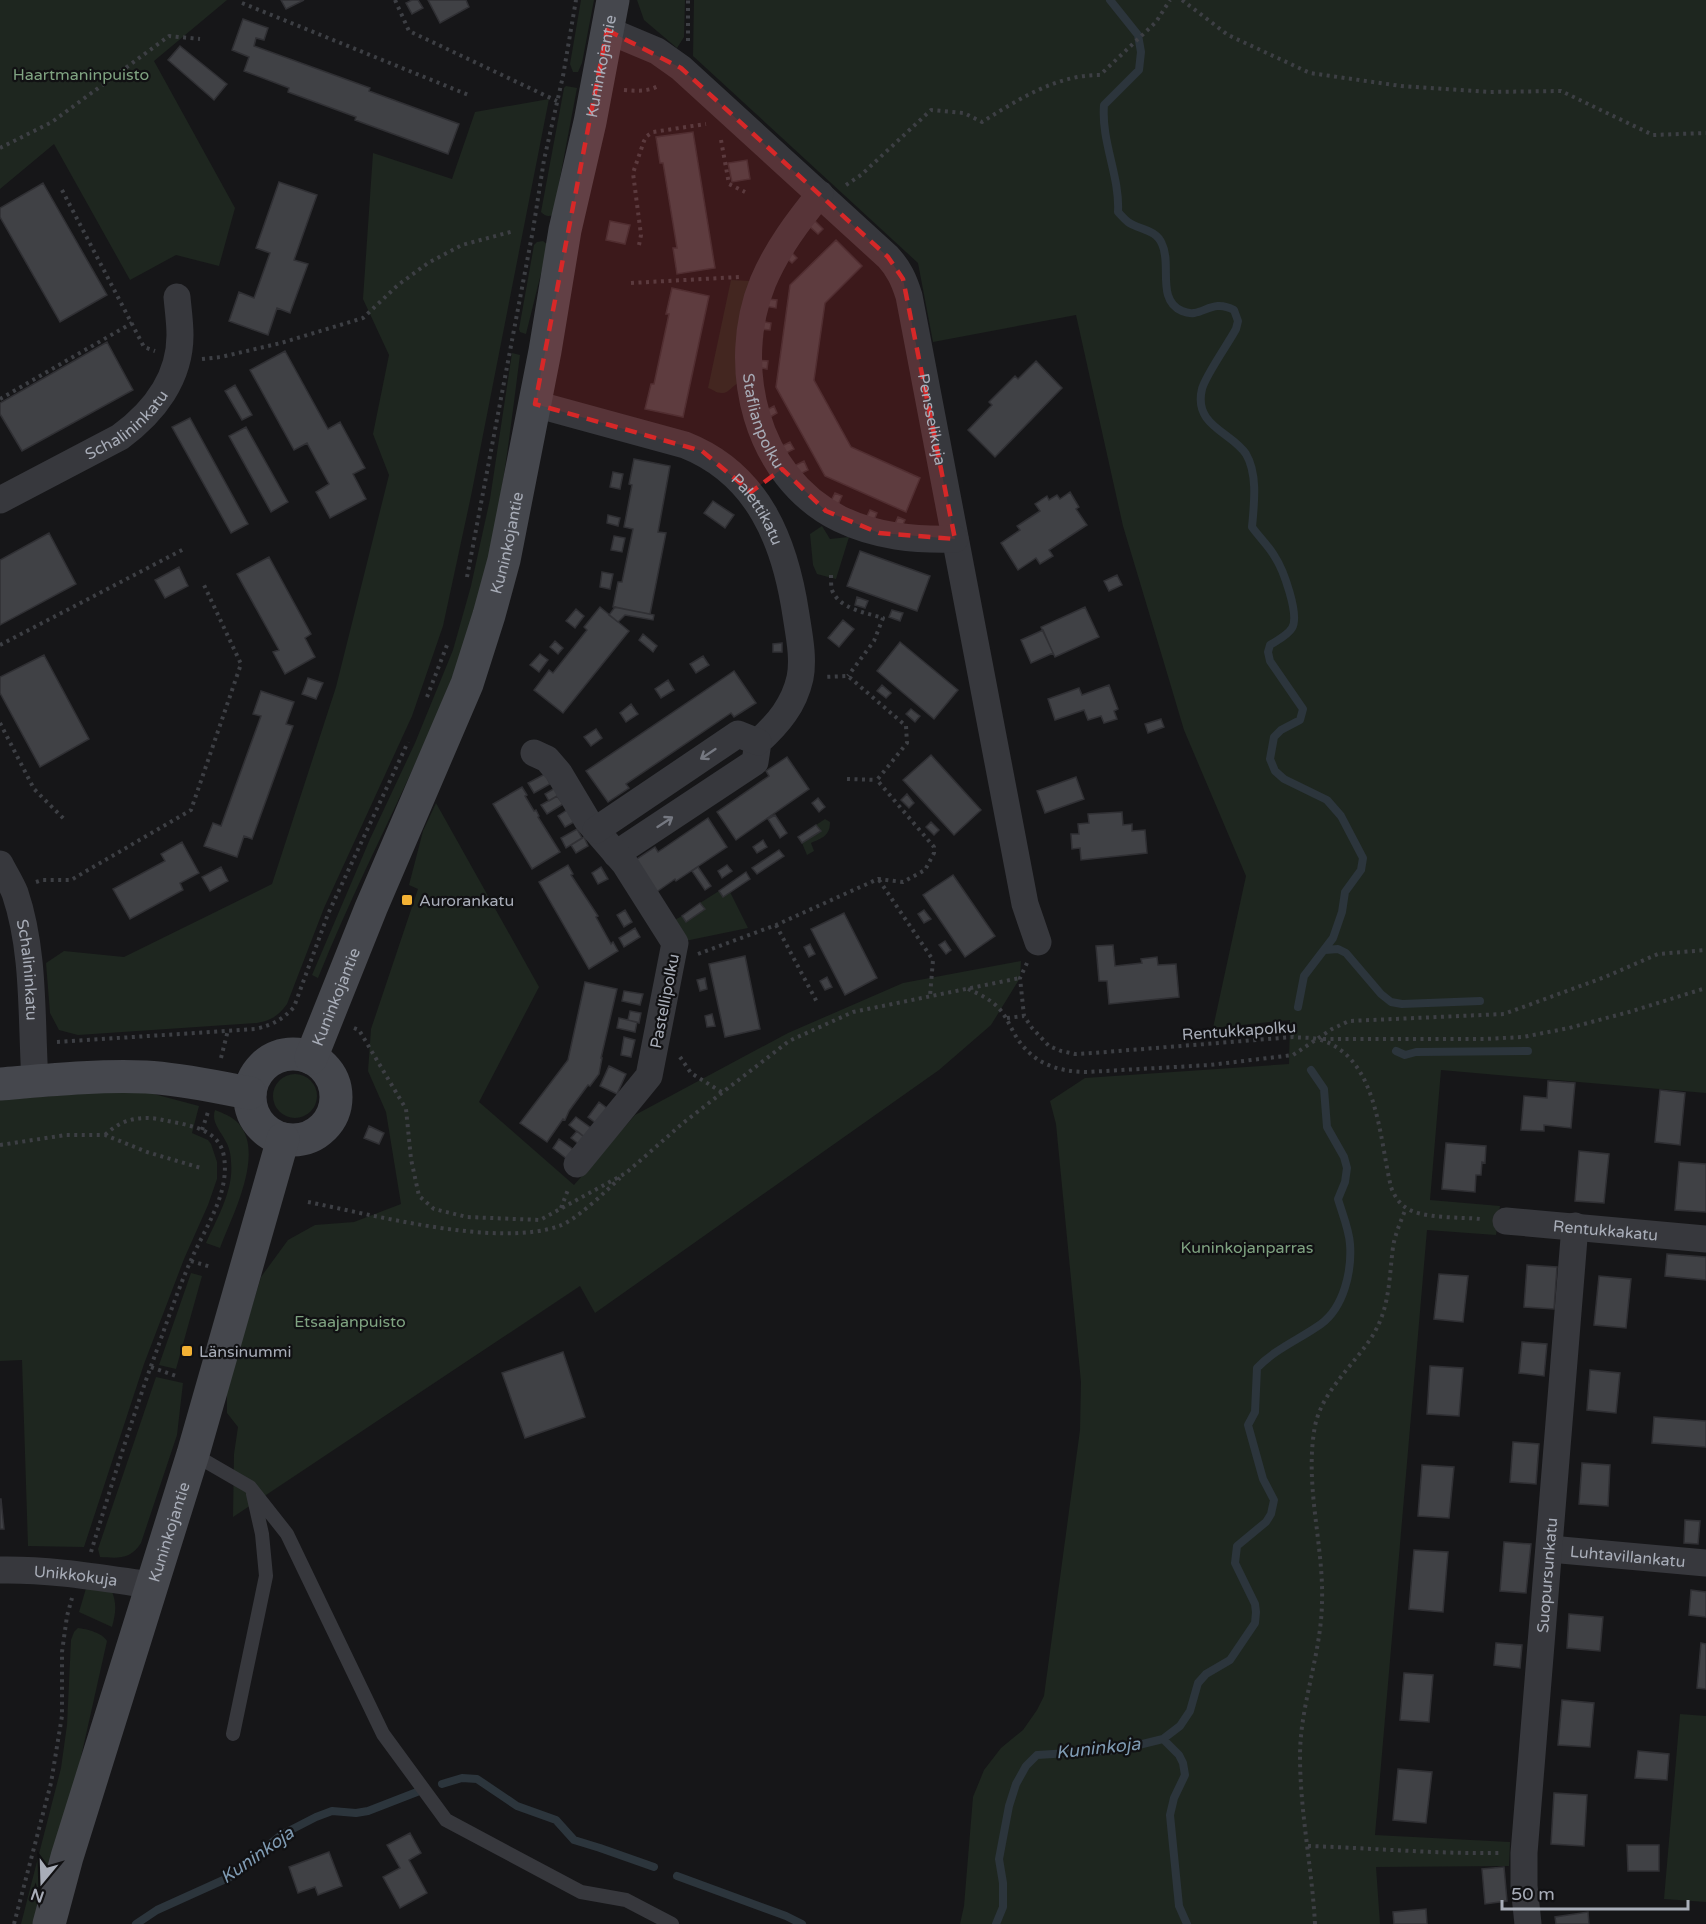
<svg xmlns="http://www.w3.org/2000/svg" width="1706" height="1924" viewBox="0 0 1706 1924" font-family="'Varela Round',sans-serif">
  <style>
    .green { fill: #1e261f }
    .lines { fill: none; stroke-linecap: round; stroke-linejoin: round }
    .stream { stroke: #2c353c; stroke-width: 8 }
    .building { fill: #404145; stroke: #303034; stroke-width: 1.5 }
    .path { stroke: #3d3f44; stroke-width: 4; stroke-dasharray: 3 4.5; stroke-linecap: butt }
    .lane { stroke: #37383d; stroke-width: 14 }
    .street { stroke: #37383d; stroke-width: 27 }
    .secondary { stroke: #45474d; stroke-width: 33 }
    .oneway { stroke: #757881 }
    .marked { fill: #d62828; fill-opacity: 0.2; stroke: #d62828; stroke-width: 4.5; stroke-dasharray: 12 8; stroke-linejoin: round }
    .poi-dot { fill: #f2b134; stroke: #111113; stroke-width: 2 }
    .labels { text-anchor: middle; stroke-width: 4.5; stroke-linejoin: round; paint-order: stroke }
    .street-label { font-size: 16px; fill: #a8adb8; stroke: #111113 }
    .park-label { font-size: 16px; fill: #7fa381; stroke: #111113 }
    .poi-label { font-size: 16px; fill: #a8adb8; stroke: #111113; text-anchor: start }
    .water-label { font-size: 18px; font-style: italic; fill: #7f9bb3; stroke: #111113 }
  </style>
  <rect width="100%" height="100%" fill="#161618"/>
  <!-- green -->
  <path class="green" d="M0,0H227L154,61L235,208L219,266L176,255L130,280L54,144L0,189Z
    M581,0H594L582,63L578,72H573L570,64Z
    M637,0H685L684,37L677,48L644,20Z
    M694,0H1706V1093L1441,1070L1430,1200L1500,1206L1496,1235L1427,1230L1375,1835L1510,1842L1509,1866L1376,1867L1380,1924H960L964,1906L973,1797L984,1770L1001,1748L1023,1730L1037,1710L1044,1696L1080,1430L1081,1382L1056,1124L1050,1101L1085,1078L1289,1064L1290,1020L1213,1028L1246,876L1184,730L1159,646L1123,526L1076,315L933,342L918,263L693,56Z
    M566,86L577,88L553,215C548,217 545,216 541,212L564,88Z
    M549,99L471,496L443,626L412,716L324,908L287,1004C278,1016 272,1020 257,1023L78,1035L59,1030L50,1013L46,963L64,951L124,957L272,884L336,687L389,475L373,434L389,355L363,299L373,153L452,179L475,112Z
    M543,241L548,245L526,334L520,332L519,329L534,245L537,242Z
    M731,280L750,281L739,383C732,385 730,393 722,393C715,393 715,390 708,388Z
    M512,353L520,355C507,456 496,558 461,654C420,765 362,868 318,978L312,975L370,839L415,743L453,650L471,586L490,499Z
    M822,526L830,539L849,537L836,579L817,574L813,565L810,534Z
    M436,803L539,987L479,1102L574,1185L635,1115L788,1033L903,983L1021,961L1020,978L991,1025L939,1070L595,1313L580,1286L233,1517L234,1454L238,1427L227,1413V1388L261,1277L288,1240L315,1225L354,1222L401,1204L386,1112L368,1071L371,1029L418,889L409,885L423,831Z
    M825,819L830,822C830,836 822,838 811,843L814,851L807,855L802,843L820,831L816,825Z
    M719,891L723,897L730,892L748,928L685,941L673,921L682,916L687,921L704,910L700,903Z
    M273 1096a22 22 0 1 1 44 0a22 22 0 1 1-44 0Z
    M105,1092L150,1093L199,1106L192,1133L208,1140L211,1144L217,1162V1179L208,1205L184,1259L144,1364L84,1547L28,1546L22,1360L0,1361V1100Z
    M215,1110C223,1113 233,1117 239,1124C265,1154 232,1216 220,1248L206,1243C217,1218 234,1190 231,1162C231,1155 229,1146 225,1140C220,1130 211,1122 215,1110Z
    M191,1273L202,1276L176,1369L159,1365Z
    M156,1377L183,1383L177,1435L141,1543C130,1560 118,1558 100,1557L98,1549Z
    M87,1585L111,1589C117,1603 116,1612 112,1627L79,1612Z
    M78,1628C87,1629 103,1633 107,1641L68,1815L35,1924H21L61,1768L67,1725L71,1640L74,1632Z
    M1680,1714L1706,1716V1902L1664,1899Z"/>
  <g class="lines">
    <!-- stream -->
    <path class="stream" d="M1110,0L1138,35L1141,52L1139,70L1104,105C1101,142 1120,176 1118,212C1121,215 1124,219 1128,222C1139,230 1156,229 1162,244C1172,264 1156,300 1182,311C1202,320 1210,297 1234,310L1238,321L1236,329C1228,344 1205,376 1202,389C1193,426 1232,432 1246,454C1258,474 1254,505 1252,527C1259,537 1269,546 1275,557C1283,569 1300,615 1292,628C1288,635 1278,640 1270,645L1268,652L1270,661L1303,709L1300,720L1281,730L1274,737L1270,759L1275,771L1284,779L1327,800L1341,816L1363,858L1361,870L1345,892L1342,912L1333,938L1304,976L1298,1007
      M1325,950L1338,949L1346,953L1381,994L1391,1002L1402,1004L1480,1001
      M1396,1051L1405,1055L1416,1052L1528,1051
      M1163,1739L1179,1755L1183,1763L1185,1775L1174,1798L1170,1815L1179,1906L1187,1924
      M442,1784L462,1778L477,1779L517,1806L556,1820L574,1840L600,1848L654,1867
      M677,1876L786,1916L802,1924
      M136,1924L157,1910L230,1877L281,1835L316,1817L332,1811L356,1813L368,1811L417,1792
      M996,1924L1003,1907V1883L999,1859L1009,1806L1016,1784L1026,1766L1037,1755L1118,1750L1163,1739L1180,1726L1190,1711L1198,1683L1206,1674L1230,1660L1255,1623L1256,1612L1255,1604L1235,1563L1237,1546L1266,1522L1271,1514L1274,1500L1263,1479L1248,1425L1255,1412L1257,1368C1275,1349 1300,1339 1321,1324C1344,1307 1352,1271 1350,1244C1349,1229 1342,1213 1338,1199L1345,1182L1347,1168L1344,1157L1327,1127L1324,1089L1311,1070"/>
  </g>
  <!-- building -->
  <path class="building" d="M281,0H304L286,9Z
    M412,0H418L423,8L412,14L406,3Z
    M428,0H466L469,7L440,23Z
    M243,19L268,28L264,40L256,38L254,46L370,88L369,91L459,124L448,154L355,120L356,117L288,92L289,88L244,71L249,57L232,50Z
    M180,46L227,84L214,100L168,60Z
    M693,132L715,268L677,274L673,248H677L663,163H660L656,137Z
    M747,160L750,179L732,182L728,163Z
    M279,182L317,195L294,260L308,264L290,313L277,308L268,335L229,321L239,292L254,298L270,253L256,248Z
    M43,183L107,295L60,322L0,217V208Z
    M610,221L630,225L625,244L606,240Z
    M815,221L823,229L818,234L809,226Z
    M836,240L862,266L825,303L814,380L851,447L920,478L906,512L825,476L776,387L790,285Z
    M789,250L797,258L792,263L783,255Z
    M672,288L709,296L683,417L645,409L651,384H654L669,314H666Z
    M766,299L777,300L776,308L764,306Z
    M759,321L771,323L770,330L758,329Z
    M107,342L133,390L22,451L0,414V403Z
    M285,351L328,429L340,422L365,468L353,474L366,499L330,518L316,492L329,484L307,443L294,450L250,370Z
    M756,360L768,361L767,369L756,367Z
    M1036,361L1062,388L995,457L968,430L992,405L989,402L1015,376L1018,379Z
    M235,385L252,415L242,420L225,391Z
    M774,406L777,413L767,419L763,412Z
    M190,418L248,524L231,533L172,427Z
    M246,427L288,502L271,512L229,436Z
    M790,442L794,449L784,454L780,447Z
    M634,459L670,466L658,532L666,533L650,614L613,607L618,582H622L633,529L624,527L632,485L629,484Z
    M804,461L808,470L798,475L794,466Z
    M613,472L623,474L620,489L610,487Z
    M1070,492L1079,507L1076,509L1087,525L1049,550L1053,556L1040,564L1036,558L1018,570L1001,543L1020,530L1017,526L1040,511L1035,504L1047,496L1049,500L1057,495L1060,499Z
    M835,493L842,496L837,507L830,503Z
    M713,501L734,515L725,528L704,513Z
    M870,510L877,513L873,523L865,520Z
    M608,515L620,518L618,526L607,523Z
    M898,517L905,520L900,531L893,528Z
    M49,533L76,584L0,625V560Z
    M614,536L625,538L622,552L611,550Z
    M860,551L930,576L917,611L847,586Z
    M269,557L311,634L305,638L315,657L285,674L273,652L279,650L237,574Z
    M179,567L188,586L165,598L155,580Z
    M602,572L613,574L610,589L600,587Z
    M1117,575L1122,585L1109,591L1104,581Z
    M857,597L868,601L865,608L855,605Z
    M600,607L629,631L563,713L534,690L549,670L553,673L587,630L584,627Z
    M615,607L654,615L653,620L625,615L618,622L609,615Z
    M1085,607L1099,637L1055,657L1041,627Z
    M576,609L584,616L575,628L566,621Z
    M892,610L903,613L900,621L889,617Z
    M843,620L854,629L839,647L828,638Z
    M1043,630L1053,653L1031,663L1021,640Z
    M643,634L657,646L653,652L639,640Z
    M555,641L563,648L558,654L550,647Z
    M900,642L958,690L934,719L877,671Z
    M782,643V652H773V644Z
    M540,654L548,660L539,672L530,665Z
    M44,655L89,739L40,767L0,693V677Z
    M703,656L709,665L696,673L690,664Z
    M734,671L756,703L734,717L731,713L626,784L629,788L608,802L586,771Z
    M308,678L323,683L316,699L302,694Z
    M668,680L674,690L661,698L655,689Z
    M882,685L891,693L886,698L877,691Z
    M1109,685L1118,709L1114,711L1117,719L1104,723L1101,716L1088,720L1084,710L1055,720L1048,699L1079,688L1082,695Z
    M261,691L294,702L286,724L293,726L252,839L244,836L237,857L204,846L213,823L221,826L261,716L253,714Z
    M631,704L638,714L626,722L620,713Z
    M911,709L920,716L915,722L906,714Z
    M1161,719L1164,727L1148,733L1145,724Z
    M596,729L602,738L591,746L584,737Z
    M931,755L981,810L954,835L903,780Z
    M787,757L809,789L736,840L717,812L769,776L766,771Z
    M545,774L550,784L534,793L528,783Z
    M1076,777L1084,799L1045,813L1037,791Z
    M522,787L527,795L525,796L534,811L536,810L539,816L538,817L560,852L532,869L493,804Z
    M555,788L559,795L549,801L545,794Z
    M907,794L914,803L909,808L901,800Z
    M557,796L563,804L547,814L541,805Z
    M818,798L825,807L819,812L812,803Z
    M567,810L574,822L565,827L558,816Z
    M1122,812L1123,825L1132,824V831L1145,830L1147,853L1081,860L1080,848L1072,849L1071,834H1079L1078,824L1089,823L1088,814Z
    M775,815L787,833L780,838L768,819Z
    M708,818L727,847L676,881L675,879L655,893L634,861L655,847L658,852Z
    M931,822L939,830L934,835L926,827Z
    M816,825L821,831L802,843L798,837Z
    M577,829L582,838L566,848L561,838Z
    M584,837L588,846L576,853L571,845Z
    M763,840L767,847L757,853L753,847Z
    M182,842L199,873L180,883L183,890L130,919L113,889L165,861L161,854Z
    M779,850L784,856L757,874L752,868Z
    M568,865L573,874L571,875L598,916L596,917L611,944L613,942L618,951L589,969L539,882Z
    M727,865L732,871L722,878L718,871Z
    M221,867L228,881L210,891L202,877Z
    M601,867L608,879L598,884L592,873Z
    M698,867L711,886L705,890L692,871Z
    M746,872L750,879L723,897L719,891Z
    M953,875L995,936L965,957L923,895Z
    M700,903L705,909L686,922L682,916Z
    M625,910L632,922L624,927L617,915Z
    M924,910L931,919L924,923L918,914Z
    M844,913L877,978L845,995L811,929Z
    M635,928L640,937L624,947L619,938Z
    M945,941L951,950L946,954L939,945Z
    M810,944L815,954L809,957L804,947Z
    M1113,945L1115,966L1142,963L1141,959L1157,957L1158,965L1176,964L1179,997L1109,1004L1107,981H1099L1096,946Z
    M745,956L760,1029L725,1037L709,964Z
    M827,977L832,987L825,990L820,981Z
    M705,978L707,989L700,991L697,980Z
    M585,982L617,989L601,1058H602L599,1074L590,1086L588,1085L569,1111L565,1120L563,1119L547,1142L520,1123L568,1060Z
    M624,991L643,994L640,1005L622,1001Z
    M630,1011L641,1013L639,1023L628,1020Z
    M712,1014L715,1026L707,1027L705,1016Z
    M619,1018L637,1022L635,1032L617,1028Z
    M624,1037L635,1040L631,1057L621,1055Z
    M609,1066L626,1074L617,1094L600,1086Z
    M1548,1081L1575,1083L1571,1128L1544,1125V1131L1521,1130L1524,1096L1547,1098Z
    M1660,1090L1685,1093L1680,1145L1655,1142Z
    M599,1102L608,1109L597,1124L588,1117Z
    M576,1117L591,1128L584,1137L569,1125Z
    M369,1126L384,1133L379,1144L364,1138Z
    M577,1131L586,1138L580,1145L571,1138Z
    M559,1139L574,1150L567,1159L553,1148Z
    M1446,1143L1486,1146L1485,1163L1482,1162L1481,1175H1476L1475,1192L1442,1189Z
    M1579,1151L1609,1154L1604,1203L1575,1201Z
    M1679,1162L1706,1164V1212L1675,1210Z
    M1667,1254L1706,1257V1280L1665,1276Z
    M1527,1265L1557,1267L1554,1309L1524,1307Z
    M1439,1274L1468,1276L1463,1322L1434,1319Z
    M1599,1276L1631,1279L1626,1328L1594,1325Z
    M1522,1342L1547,1344L1544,1376L1519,1373Z
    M563,1352L585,1417L525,1438L502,1373Z
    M1430,1366L1463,1368L1459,1416L1427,1414Z
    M1590,1370L1620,1373L1616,1413L1587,1410Z
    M1654,1417L1706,1421V1447L1652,1443Z
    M1513,1442L1539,1444L1536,1484L1510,1482Z
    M1582,1463L1610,1465L1608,1506L1579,1504Z
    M1422,1465L1454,1467L1449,1518L1418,1516Z
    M0,1499H1L4,1529H0Z
    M1685,1520L1700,1521L1698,1544L1684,1543Z
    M1504,1542L1531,1544L1526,1593L1500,1591Z
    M1414,1550L1448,1552L1443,1612L1409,1609Z
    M1691,1590L1706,1592V1617L1689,1615Z
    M1569,1614L1603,1617L1600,1651L1567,1648Z
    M1496,1643L1522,1645L1520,1668L1494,1665Z
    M1701,1643L1706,1644V1689L1697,1688Z
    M1404,1673L1433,1675L1429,1722L1400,1720Z
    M1562,1700L1594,1703L1590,1747L1558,1745Z
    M1638,1751L1669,1754L1667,1780L1635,1778Z
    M1398,1769L1432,1772L1426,1823L1393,1820Z
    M1554,1793L1587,1795L1584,1846L1551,1844Z
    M410,1833L421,1853L409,1860L427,1893L400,1908L383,1877L400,1868L387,1845Z
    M1627,1845H1659V1871H1628Z
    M329,1852L342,1886L318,1895L315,1887L298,1893L289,1867Z
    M1504,1867L1507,1901L1485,1904L1482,1869Z
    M1426,1909L1427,1924H1394L1393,1912Z
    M1588,1912L1589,1924H1556L1555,1917Z"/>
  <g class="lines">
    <!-- path -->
    <path class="path" d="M395,0L409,31L557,101
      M1182,0L1228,35L1310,73L1401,86L1489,92L1561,91L1653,135L1706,133
      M242,3L471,96
      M688,41V0
      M624,90C637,91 648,92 660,85
      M721,140L729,184L745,192
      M0,148L52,122L169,36L200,39
      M846,185L861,175L931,110L964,113L982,122C1019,99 1056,75 1100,75L1156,22L1170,0
      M62,190L144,347L155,351
      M639,245L641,235L633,173L644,141L647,136L653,132L706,124
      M631,283L739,277
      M202,359L221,357L281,343L363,318L398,285L428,263L462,245L514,231
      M0,399L132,323
      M831,575C831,580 831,587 832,590C839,609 867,613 883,618L874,641L848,676
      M467,577L533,230L544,160L563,76L576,0
      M0,645L184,549
      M427,697L447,645
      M0,723L34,789L64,819
      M847,779L877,780
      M879,880L933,960L930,996
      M36,882L42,880H71L191,810L241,664L204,585
      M776,925L818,1004
      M698,954L776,925L878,879L903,882L925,870L934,853V847L877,780L907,743L906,726L848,676L824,677
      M1027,963L1020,978L1024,1016L1032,1028L1049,1046L1061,1051L1075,1054L1093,1053L1293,1037C1302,1038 1312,1037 1321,1040C1378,1058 1379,1137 1391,1187C1394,1195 1398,1202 1405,1207C1420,1219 1462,1217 1481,1219
      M968,989C977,993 986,997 993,1003C1003,1010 1008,1022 1014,1033C1030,1062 1056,1072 1087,1072L1210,1065L1293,1055L1332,1029L1349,1021L1504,1014L1605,977L1658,954L1706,950
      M1007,1018L1024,1016
      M354,1028L359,1030L406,1109L411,1159L419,1196L434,1209L467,1217L540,1220L626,1173L683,1123L789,1041L853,1012L1020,978
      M1323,1039H1484L1523,1037L1569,1028L1629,1012L1706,988
      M57,1042L255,1029C272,1025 282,1020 294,1007L328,914L408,742
      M680,1057L691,1073L723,1093
      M221,1058L228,1030
      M202,1130L208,1112
      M0,1145L66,1135H105L147,1152L201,1168
      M308,1202C374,1215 497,1248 559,1226C575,1221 606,1191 620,1178
      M561,1208L569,1187
      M191,1261L211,1267
      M151,1367L179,1377
      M91,1552C110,1490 129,1428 151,1366C164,1331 176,1294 191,1260C205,1228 230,1193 224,1157C220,1128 187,1125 163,1120C141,1115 121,1119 105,1135
      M1308,1846C1372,1848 1435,1854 1499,1853
      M14,1924L51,1783L62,1716V1652L67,1616L72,1598
      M1315,1924C1312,1868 1300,1812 1300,1756C1300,1705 1321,1655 1322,1603C1324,1545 1304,1485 1315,1426C1322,1391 1355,1364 1373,1335C1390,1307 1389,1278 1393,1247C1395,1234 1401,1221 1406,1208"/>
    <!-- lane -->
    <path class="lane" d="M193,1454L250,1487L287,1534L383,1734L446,1820L581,1892L626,1900L672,1924
      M233,1734L266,1576L262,1534L253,1494"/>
    <!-- street -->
    <g class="street">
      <path id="s1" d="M607,30L657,51L681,68L888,257C899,269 904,280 909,296L1025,904L1038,942"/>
      <path id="s2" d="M820,194C798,221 777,249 763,282C729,365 755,477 840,519C877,537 915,540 955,539"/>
      <path id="s3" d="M535,404L685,445C758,474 785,541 796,615C799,635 804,658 800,678C794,705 778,724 758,742L755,762L616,854"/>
      <path id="s4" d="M0,500L120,437C154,412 180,378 180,335C180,322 178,309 177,297"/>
      <path d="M534,753L547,759L559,773L587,820L625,864L675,943L649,1076L577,1164"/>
      <path d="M596,830L738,734L758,742"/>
      <path id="s5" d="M0,864C5,874 11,883 15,893C35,952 31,1019 35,1081"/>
      <path id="s6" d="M1506,1221L1706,1239"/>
      <path id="s7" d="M1550,1549L1706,1563"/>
      <path id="s8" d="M0,1570C51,1569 101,1578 151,1585"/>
      <path id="s9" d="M1528,1924L1524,1886V1853L1575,1226"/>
    </g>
    <!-- secondary -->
    <g class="secondary">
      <circle cx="293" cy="1097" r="43"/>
      <path id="s10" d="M311,1058L371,908L467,684L489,615L504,560L545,351L565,230L590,122L613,0"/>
      <path d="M0,1084C49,1080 98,1075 146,1077C182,1079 216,1087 250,1093"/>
      <path id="s11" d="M49,1924L67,1857L193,1454L283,1139"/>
    </g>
  </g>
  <!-- one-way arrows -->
  <defs><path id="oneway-shaft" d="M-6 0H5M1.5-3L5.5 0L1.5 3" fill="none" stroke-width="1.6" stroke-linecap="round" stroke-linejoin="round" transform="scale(1.5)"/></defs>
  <g class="oneway">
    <use href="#oneway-shaft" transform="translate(708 754) rotate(146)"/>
    <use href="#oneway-shaft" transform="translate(665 822) rotate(-33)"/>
  </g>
  <!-- marked area -->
  <path class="marked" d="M607,30L681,68L888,257L903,279L955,539L879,533L826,511L782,469L751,492L702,451L535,404Z"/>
  <!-- markers -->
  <g class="poi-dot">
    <rect x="401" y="894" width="12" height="12" rx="3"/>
    <rect x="181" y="1345" width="12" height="12" rx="3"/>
  </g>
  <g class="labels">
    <!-- street labels -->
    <g class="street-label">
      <text dy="6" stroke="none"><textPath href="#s10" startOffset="1038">Kuninkojantie</textPath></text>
      <text dy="6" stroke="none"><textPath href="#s2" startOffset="248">Staflianpolku</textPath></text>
      <text dy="6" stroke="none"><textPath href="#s1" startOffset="534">Pensselikuja</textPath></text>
      <text dy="6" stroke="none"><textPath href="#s4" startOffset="148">Schalininkatu</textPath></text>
      <text dy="6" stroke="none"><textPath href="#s3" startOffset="255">Palettikatu</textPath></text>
      <text dy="6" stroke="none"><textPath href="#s10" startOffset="552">Kuninkojantie</textPath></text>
      <text dy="6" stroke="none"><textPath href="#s5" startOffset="111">Schalininkatu</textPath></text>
      <text dy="6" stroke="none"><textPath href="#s10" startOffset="66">Kuninkojantie</textPath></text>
      <text transform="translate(664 1001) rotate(-79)" y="6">Pastellipolku</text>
      <text transform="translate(1239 1030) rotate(-4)" y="6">Rentukkapolku</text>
      <text dy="6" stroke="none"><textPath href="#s6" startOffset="100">Rentukkakatu</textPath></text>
      <text dy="6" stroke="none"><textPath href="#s11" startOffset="410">Kuninkojantie</textPath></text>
      <text dy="6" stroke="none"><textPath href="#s7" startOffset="78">Luhtavillankatu</textPath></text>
      <text dy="6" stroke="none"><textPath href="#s9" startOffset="350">Suopursunkatu</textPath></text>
      <text dy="6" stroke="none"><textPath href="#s8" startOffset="76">Unikkokuja</textPath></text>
    </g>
    <!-- park labels -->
    <g class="park-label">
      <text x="81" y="80">Haartmaninpuisto</text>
      <text x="1247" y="1253">Kuninkojanparras</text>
      <text x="350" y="1327">Etsaajanpuisto</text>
    </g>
    <!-- poi labels -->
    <g class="poi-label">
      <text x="419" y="906">Aurorankatu</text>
      <text x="199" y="1357">Länsinummi</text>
    </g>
    <!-- water labels -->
    <g class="water-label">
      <text transform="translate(1098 1748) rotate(-6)" y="6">Kuninkoja</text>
      <text transform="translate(257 1855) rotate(-35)" y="6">Kuninkoja</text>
    </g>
  </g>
  <!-- north arrow -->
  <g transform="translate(42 1882) rotate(199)" stroke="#111113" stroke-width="4.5" paint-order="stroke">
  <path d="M0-4.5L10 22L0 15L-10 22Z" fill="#a8adb8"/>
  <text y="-9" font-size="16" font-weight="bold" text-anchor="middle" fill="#a8adb8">N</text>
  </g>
  <!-- scale -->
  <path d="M1502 1900v9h186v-9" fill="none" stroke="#a8adb8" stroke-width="3"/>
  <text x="1511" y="1900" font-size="18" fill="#a8adb8" stroke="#111113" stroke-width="4.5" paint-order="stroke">50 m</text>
</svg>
